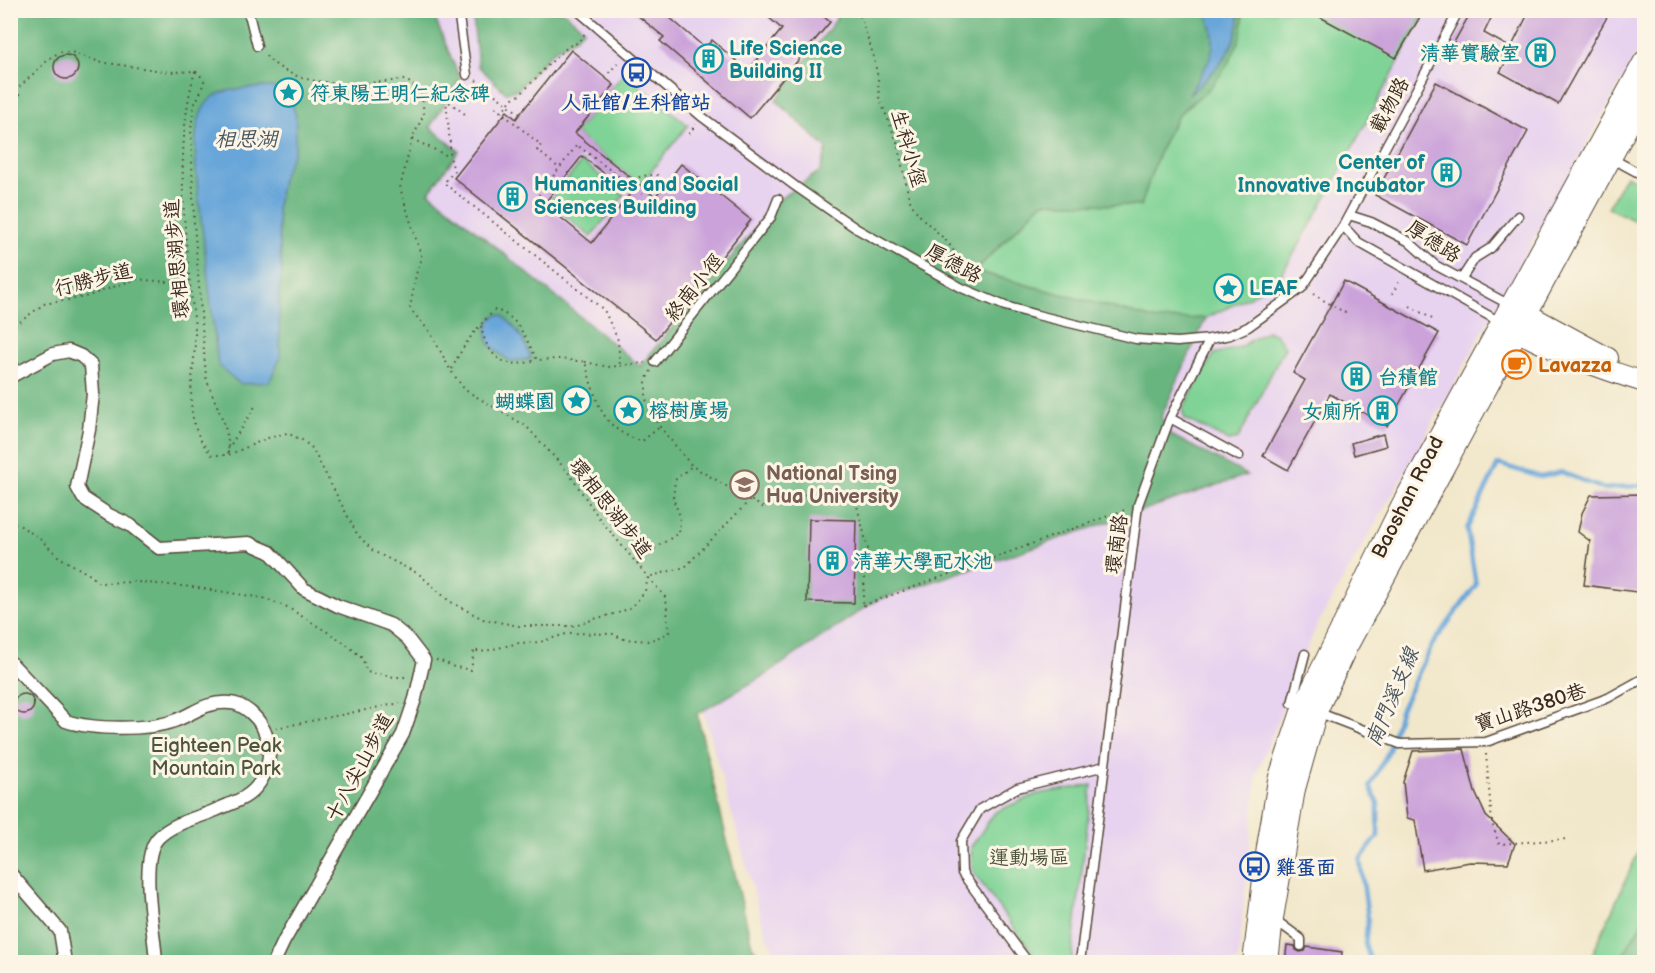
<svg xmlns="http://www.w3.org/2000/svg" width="1655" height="973" viewBox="0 0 1655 973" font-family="'Balsamiq Sans','LXGW WenKai TC',sans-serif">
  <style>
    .built { fill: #e7d2ef }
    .green { fill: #80d396; stroke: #5e7e5a; stroke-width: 1.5 }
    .forest { fill: #68b57f; stroke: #52704e; stroke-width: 1.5 }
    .water { fill: #67a6d9; stroke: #51687c; stroke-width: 1.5 }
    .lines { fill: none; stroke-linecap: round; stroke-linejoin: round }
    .stream { stroke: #67a6d9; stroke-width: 4.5 }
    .building { fill: #cba3da; fill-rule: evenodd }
    .service-casing { stroke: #564638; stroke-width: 11 }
    .pedestrian-casing { stroke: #564638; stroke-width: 15 }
    .tertiary-casing { stroke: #564638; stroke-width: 22 }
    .path { stroke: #564638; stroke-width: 2; stroke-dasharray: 1.5 4.5; stroke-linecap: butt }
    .service { stroke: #fff; stroke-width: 8 }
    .pedestrian { stroke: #fff; stroke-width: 12 }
    .tertiary { stroke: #fff; stroke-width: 20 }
    .labels { text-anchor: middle; stroke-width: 6; stroke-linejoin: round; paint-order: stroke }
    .culture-label { font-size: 20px; font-weight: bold; fill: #0d838f; stroke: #fcf5e5; text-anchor: start }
    .transit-label { font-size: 20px; font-weight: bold; fill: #164399; stroke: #fcf5e5 }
    .street-label { font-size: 20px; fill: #3b2a1e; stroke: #fcf5e5 }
    .food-label { font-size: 20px; font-weight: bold; fill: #c56008; stroke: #fcf5e5; text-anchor: start }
    .education-label { font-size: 20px; font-weight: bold; fill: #785e54; stroke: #fcf5e5; text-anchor: start }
    .park-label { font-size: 20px; fill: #4c543c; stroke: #fcf5e5 }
    .water-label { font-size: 21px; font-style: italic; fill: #4a555f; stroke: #fcf5e5 }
  </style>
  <rect width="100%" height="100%" fill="#fcf5e5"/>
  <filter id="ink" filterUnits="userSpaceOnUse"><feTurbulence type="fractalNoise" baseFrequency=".0167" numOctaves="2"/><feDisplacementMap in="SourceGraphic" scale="12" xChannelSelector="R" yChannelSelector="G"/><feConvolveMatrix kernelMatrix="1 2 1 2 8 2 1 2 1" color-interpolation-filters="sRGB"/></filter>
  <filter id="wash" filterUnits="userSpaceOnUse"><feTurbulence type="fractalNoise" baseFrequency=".008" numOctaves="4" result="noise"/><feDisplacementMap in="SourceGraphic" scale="24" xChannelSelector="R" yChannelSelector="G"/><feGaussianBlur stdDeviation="1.35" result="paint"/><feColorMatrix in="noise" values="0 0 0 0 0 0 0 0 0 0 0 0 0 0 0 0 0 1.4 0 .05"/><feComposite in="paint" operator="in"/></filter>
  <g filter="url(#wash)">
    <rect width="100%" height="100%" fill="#f1e7ca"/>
    <!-- built -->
    <path class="built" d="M11,11H1644V40L1423,440L1316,627L1257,773L1238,962H782L767,939L685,647Z"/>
    <!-- green -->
    <path class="green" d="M1242,11H1426L1313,221L1281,275L1253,295L1206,318L1158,320L975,271L1043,202L1141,206L1158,152L1179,114L1206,91L1243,20Z
      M624,73L688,125L640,185L575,133Z
      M582,161L624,195L591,237L549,202Z
      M1626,175L1644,184V225L1608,208Z
      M1267,331L1277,335L1285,347L1238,439L1229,441L1185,419L1182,410L1214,354L1238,348Z
      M1092,785L1071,962H1039L973,872L971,847L995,812L1037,794Z
      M1644,839V962H1589Z"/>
    <!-- forest -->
    <path class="forest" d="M10,11H432L460,79L430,127L459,151L429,192L640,366L782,197L820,171L827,149L776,100L837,18L829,11H1242C1247,39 1225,72 1206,92C1197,100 1184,106 1178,116C1160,144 1151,175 1141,206L1043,202L975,271L1158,320L1206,318L1161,417L1171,435L1247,475L875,601L765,675L697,714L752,946L765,962H11Z
      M475,11H563L584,29L574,39L552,52L518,89L506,93L478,66L473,19Z
      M1644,919V962H1619Z"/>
    <!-- water -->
    <path class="water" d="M1206,11H1239C1241,46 1215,73 1189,94C1209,59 1222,51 1206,11Z
      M262,87H273L290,99L296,115L295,149L283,176L277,206L282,273L279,294L280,359L269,382L240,384L218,365L198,192C196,167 189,115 212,98C224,88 247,89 262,87Z
      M496,315H502C516,327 526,341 531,359L510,361C498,353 482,343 488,327C490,321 491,318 496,315Z"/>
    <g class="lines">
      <!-- stream -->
      <path class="stream" d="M206,10L207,13
        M1371,962L1365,944L1368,918L1360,860L1378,836V804L1370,786L1389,750L1400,711L1432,645L1476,585L1467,529L1498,464L1541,477L1561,472L1604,489L1644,485"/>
    </g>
    <g id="blocks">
      <!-- building -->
      <path class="building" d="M631,10H674L669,17L705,48L712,40L748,71L782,29L760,10H816L830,22L750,118L660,41L664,37Z
        M1307,10H1424L1396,58Z
        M1472,10H1495L1484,33L1511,48L1530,10H1611L1558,104L1500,72L1507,60L1481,44L1473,58L1452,46Z
        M571,50L614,85L575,133L655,197L681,164L751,220L656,339L454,178L507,111L516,119ZM582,156L630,194L592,243L544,204Z
        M54 67a12 12 0 1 1 24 0a12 12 0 1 1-24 0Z
        M1436,82L1528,131L1467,245L1375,195Z
        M1344,281L1439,333L1387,426L1330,394L1288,470L1263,456L1305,380L1293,373Z
        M1383,434L1386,446L1354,455L1351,443Z
        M1644,494V593L1584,585L1590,541L1578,532L1582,513L1591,495Z
        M809,519L856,520L854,603L807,602Z
        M14 704a10 10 0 1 1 20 0a10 10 0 1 1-20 0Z
        M1464,749L1475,792L1486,816L1515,844L1508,863L1470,862L1423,870L1415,820L1407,818L1403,782L1413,751Z
        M1287,945L1295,946L1296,950L1300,952L1305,951L1307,947L1342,952L1341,963H1285Z"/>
    </g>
  </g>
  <g filter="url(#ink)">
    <use href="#blocks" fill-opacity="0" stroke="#564638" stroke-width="1.5"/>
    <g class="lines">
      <defs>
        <path id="service" d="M246,10L250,18L257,46
          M458,10L467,75
          M577,10L701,116L795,186L857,229L962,288L1005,306L1037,315L1136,339L1177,342L1210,339L1230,335L1248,327L1302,288L1343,226L1459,10
          M1611,158L1644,176
          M1349,215L1371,222L1408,241L1435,265L1510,305
          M1343,226L1358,242L1500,322
          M1462,278L1475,258L1491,248L1518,216
          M655,362L771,217L778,199
          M1170,418L1239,456
          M1302,705L1292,703L1305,654
          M1317,712L1400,744L1486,742L1608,698L1644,678
          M1274,919L1301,939V946
          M1028,962L962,873L961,841L980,809L1017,788L1105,766
          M1080,962L1138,505L1170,418L1210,339"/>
        <path id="pedestrian" d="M10,377L53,354L69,351L81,356L91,365L93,394L89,430L77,487L83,498L109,515L130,525L159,548L249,543L270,552L304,589L338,606L391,625L407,638L424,660L415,699L403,734L284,941L274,962
          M10,662L66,721C92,730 149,730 174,721C194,714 205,701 230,703C237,703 245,708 250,712C271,730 275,759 260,782C249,799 234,802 216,810C198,818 172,823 158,838C138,859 155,934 156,962
          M10,873L60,931L65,962"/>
        <path id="tertiary" d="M1518,309L1608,358
          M1508,326C1550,350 1598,368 1644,382
          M1253,962L1267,847L1278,780L1303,706L1400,508L1644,61
          M1268,962L1273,918L1295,789L1317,711L1346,649L1644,97"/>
      </defs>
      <!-- service casing -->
      <use href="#service" class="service-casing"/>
      <!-- pedestrian casing -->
      <use href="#pedestrian" class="pedestrian-casing"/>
      <!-- tertiary casing -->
      <use href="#tertiary" class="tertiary-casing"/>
      <!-- path -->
      <path class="path" d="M858,10L873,54L878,78L879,97L897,142L909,198C919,222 938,229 952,248C957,255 959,266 962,275
        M195,71C176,140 183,214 190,284C191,300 195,317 195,334C196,378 178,418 212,455H228L268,438L287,433L302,440L312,448L357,534L373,551L419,574L449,601L483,619L519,626H575L594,619L618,613L632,607L645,591L648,577L599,518L568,472L526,426L465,390L451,371L430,332L410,309L416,274L422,258L400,188L412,139L424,114L422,98L417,89L411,83L403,80C358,84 299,92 265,55
        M605,78L619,61
        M476,80L520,114
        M10,86L21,97
        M417,89L434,91L465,114
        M15,91L50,58L60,52H71L100,62L170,72L195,71L200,75L204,81L200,94L194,105L191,130L194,223L206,377C214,404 230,425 228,454
        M446,99L450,144V157L454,171L444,183L604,310L618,340L620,366
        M495,107L541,145L537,150L559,168
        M501,112L513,98L520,95L549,64L569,46L577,43L587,31
        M689,134L696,124
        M412,139L450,157
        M629,184C637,175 647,175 659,175
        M535,200L577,145L642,194
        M1313,294L1349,315
        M1392,294L1400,280
        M1410,306L1434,320
        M481,326C487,357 505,371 536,360
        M10,329L44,304L85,297L136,279L189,284
        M585,362L608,367L645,363
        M452,369C462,346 477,327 495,310C518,315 527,341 537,360L560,359L585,362C596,399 600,430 642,441L660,427
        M651,371L646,380V399L651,413L660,427L692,466L764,508L785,493L855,498L868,549L862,606L1127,509
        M228,449L256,405
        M10,519L39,538L59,557L92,576L98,583L136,582L192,587L263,598L287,607L345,643L362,658L367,672L394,677H406
        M637,565L655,548L679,533L680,516L673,499L675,480L692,466
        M436,660L447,663L450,666L471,670L474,650L481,652L519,643L540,642L569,633L613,634L623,639L649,641L669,633L666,598L648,577L685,567L750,500
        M276,728L400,703
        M1486,754L1492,823L1499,844L1568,839"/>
      <!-- service -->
      <use href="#service" class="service"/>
      <!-- pedestrian -->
      <use href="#pedestrian" class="pedestrian"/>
      <!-- tertiary -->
      <use href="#tertiary" class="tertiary"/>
    </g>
  </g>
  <!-- icons -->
  <defs>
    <symbol id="building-ring" viewBox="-11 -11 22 22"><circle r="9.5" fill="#fcf5e5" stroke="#0f9aa8" stroke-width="1.5"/><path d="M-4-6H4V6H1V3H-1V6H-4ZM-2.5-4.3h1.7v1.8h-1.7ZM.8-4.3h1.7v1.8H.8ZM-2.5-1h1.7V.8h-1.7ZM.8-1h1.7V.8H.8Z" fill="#0f9aa8"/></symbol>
    <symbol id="bus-ring" viewBox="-11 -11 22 22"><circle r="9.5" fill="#fcf5e5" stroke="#1a4fb4" stroke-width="1.5"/><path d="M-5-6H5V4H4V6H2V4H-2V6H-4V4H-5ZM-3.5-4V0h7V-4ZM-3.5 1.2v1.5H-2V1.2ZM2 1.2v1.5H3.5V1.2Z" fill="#1a4fb4"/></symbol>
    <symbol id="sight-ring" viewBox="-11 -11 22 22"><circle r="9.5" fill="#fcf5e5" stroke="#0f9aa8" stroke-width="1.5"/><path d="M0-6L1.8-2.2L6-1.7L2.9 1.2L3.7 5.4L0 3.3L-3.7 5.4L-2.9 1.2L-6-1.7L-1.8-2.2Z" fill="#0f9aa8"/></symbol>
    <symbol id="cafe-ring" viewBox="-11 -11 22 22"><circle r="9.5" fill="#fcf5e5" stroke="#e8710a" stroke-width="1.5"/><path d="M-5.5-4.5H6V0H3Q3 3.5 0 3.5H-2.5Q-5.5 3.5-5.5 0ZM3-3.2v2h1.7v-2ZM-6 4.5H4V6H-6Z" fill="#e8710a"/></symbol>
    <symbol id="university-ring" viewBox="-11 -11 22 22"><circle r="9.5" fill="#fcf5e5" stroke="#8d6e63" stroke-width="1.5"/><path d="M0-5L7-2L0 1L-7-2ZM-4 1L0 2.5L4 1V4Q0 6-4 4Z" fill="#8d6e63"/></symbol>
  </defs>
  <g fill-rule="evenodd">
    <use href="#building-ring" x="1524" y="36" width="33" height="33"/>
    <use href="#building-ring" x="692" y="42" width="33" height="33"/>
    <use href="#bus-ring" x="620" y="56" width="33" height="33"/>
    <use href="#sight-ring" x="272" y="76" width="33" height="33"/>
    <use href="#building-ring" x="1430" y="156" width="33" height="33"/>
    <use href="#building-ring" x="496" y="180" width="33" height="33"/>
    <use href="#sight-ring" x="1212" y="272" width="33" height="33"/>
    <use href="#cafe-ring" x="1500" y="348" width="33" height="33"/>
    <use href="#building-ring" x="1340" y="360" width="33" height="33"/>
    <use href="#sight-ring" x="560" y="384" width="33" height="33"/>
    <use href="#sight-ring" x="612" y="394" width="33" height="33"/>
    <use href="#building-ring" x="1366" y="394" width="33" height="33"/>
    <use href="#university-ring" x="728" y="468" width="33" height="33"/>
    <use href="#building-ring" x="816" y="544" width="33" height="33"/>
    <use href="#bus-ring" x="1238" y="850" width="33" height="33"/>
  </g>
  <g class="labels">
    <!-- culture labels -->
    <g class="culture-label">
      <text x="729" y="55">Life Science<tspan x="729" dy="23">Building II</tspan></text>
      <text x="1520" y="60" text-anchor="end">清華實驗室</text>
      <text x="310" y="100">符東陽王明仁紀念碑</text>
      <text x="1425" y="169" text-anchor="end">Center of<tspan x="1425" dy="23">Innovative Incubator</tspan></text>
      <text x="534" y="191">Humanities and Social<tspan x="534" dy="23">Sciences Building</tspan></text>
      <text x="1249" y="295">LEAF</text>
      <text x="1378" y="384">台積館</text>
      <text x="555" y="408" text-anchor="end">蝴蝶園</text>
      <text x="649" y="417">榕樹廣場</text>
      <text x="1362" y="418" text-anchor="end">女廁所</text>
      <text x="853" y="568">清華大學配水池</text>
    </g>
    <!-- transit labels -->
    <g class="transit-label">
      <text x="636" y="109">人社館/生科館站</text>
      <text x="1276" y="874" text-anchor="start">雞蛋面</text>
    </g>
    <!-- street labels -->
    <g class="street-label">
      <text transform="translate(1389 105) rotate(-62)" y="7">載物路</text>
      <text transform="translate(909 148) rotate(74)" y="7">生科小徑</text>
      <text transform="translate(1434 241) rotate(33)" y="7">厚德路</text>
      <text transform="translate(176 259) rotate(-95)" y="7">環相思湖步道</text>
      <text transform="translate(954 263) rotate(28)" y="7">厚德路</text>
      <text transform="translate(93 279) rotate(-14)" y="7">行勝步道</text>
      <text transform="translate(694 287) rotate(-51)" y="7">終南小徑</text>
      <text transform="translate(1407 497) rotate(-63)" y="7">Baoshan Road</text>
      <text transform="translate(611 508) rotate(52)" y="7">環相思湖步道</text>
      <text transform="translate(1116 544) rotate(-82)" y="7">環南路</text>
      <text transform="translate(1530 707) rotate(-18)" y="7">寶山路380巷</text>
      <text transform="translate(359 767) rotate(-62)" y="7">十八尖山步道</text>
    </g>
    <!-- food labels -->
    <g class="food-label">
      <text x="1538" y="372">Lavazza</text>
    </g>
    <!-- education labels -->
    <g class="education-label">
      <text x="766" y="480">National Tsing<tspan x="766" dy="23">Hua University</tspan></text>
    </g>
    <!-- park labels -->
    <g class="park-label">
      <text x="216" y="752">Eighteen Peak<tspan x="216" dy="23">Mountain Park</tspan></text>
      <text x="1029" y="864">運動場區</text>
    </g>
    <!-- water labels -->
    <g class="water-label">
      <text x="246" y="146">相思湖</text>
      <text transform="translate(1392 697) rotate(-67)" y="7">南門溪支線</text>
    </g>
  </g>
  <!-- margin -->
  <rect width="1655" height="973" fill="none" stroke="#fcf5e5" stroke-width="36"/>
</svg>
